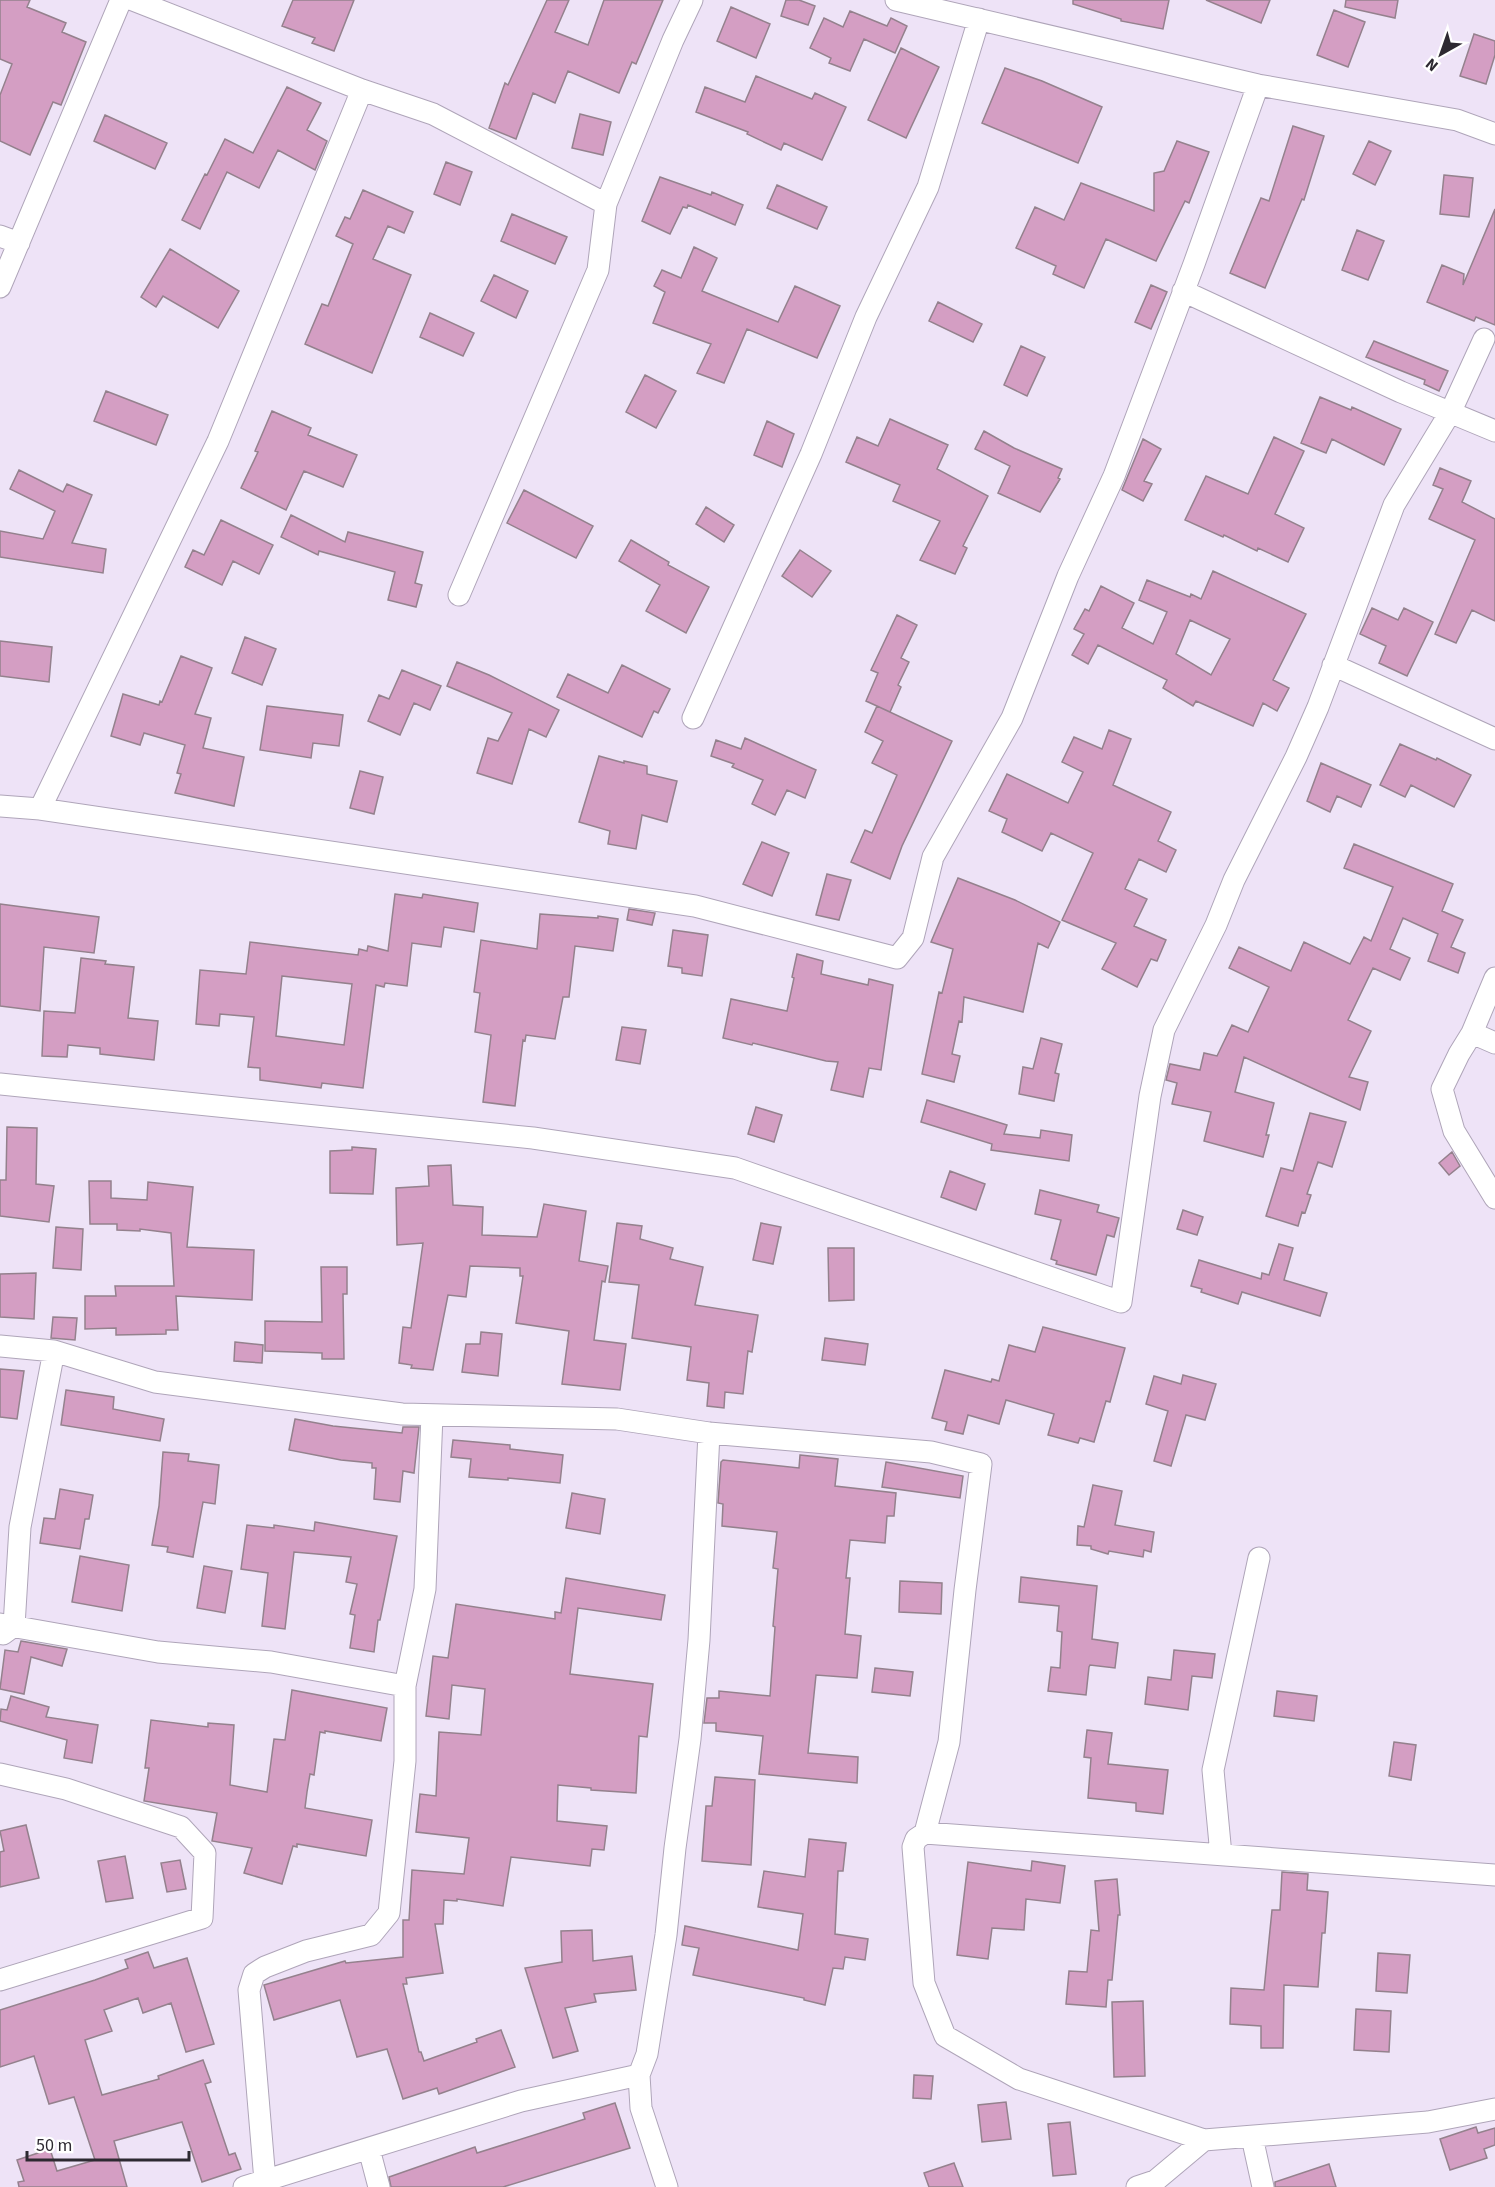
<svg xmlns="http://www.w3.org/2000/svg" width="1495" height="2187" viewBox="0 0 1495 2187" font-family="'Source Sans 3',sans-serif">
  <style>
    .building { fill: #d49ec3; stroke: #94818d; stroke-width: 1.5; fill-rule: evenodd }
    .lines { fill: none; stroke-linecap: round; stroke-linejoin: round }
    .street-casing { stroke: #afa5b9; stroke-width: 23 }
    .street { stroke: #fff; stroke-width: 21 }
  </style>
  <rect width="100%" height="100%" fill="#eee3f7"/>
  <!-- building -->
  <path class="building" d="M0,0H30L27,7L66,23L62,32L86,42L61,105L53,102L30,155L0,141V95L12,64L0,59Z
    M293,0H354L334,51L312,43L315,38L282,26Z
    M547,0H569L555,32L588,45L604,0H663L636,64L632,62L619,93L568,71L555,103L533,93L516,139L489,128L505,83L508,85Z
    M786,0H799L815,6L808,25L781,16Z
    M1073,0H1169L1163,29L1121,21V19L1073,4Z
    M1206,0H1270L1261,23Z
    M1346,0H1398L1395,18L1345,7Z
    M731,7L770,24L756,58L717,41Z
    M1334,10L1365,22L1348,67L1317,55Z
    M850,11L887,26L891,18L907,26L895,53L864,39L850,71L829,63L831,58L810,48L824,18L843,27Z
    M1474,34L1495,41V55L1486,84L1460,76Z
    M901,48L939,67L906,138L868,120Z
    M1005,68L1042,81L1102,107L1078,163L982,123Z
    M756,76L812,99L815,93L846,107L822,160L784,143L781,150L747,134L748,132L696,112L705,87L745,102Z
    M287,87L321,103L307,130L327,141L315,170L278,150L259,188L227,172L200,229L182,220L205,174L207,175L225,139L253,153Z
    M580,114L611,122L603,155L572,148Z
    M105,115L167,143L155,169L94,141Z
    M1293,126L1324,136L1304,200L1302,199L1265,288L1230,273L1261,198L1269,201Z
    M1177,141L1209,152L1189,203L1185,201L1156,261L1106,239L1084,288L1053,274L1056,266L1016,248L1035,207L1064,220L1081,183L1154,211V173L1164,171Z
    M1369,141L1391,151L1375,185L1353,174Z
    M446,162L472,172L460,205L434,194Z
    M1444,175L1473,178L1469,217L1440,214Z
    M660,177L711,195L712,192L743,205L735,225L688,205L687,208L683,207L670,234L642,221Z
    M777,185L827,207L817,229L767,208Z
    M363,190L413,212L404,233L388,226L373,259L411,275L372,373L305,344L322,304L328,306L353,244L336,236L345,217L350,219Z
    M1495,209V325L1476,317L1474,321L1427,302L1442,265L1464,274L1463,285Z
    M512,214L567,237L555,264L501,241Z
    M1357,230L1384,241L1368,280L1342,270Z
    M694,247L717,258L702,291L778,322L795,286L840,306L817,358L747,329L724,383L697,373L711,344L653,323L665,292L654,286L662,270L681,278Z
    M170,249L239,291L218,328L163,296L156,307L141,297Z
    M494,275L528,291L516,318L481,301Z
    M1151,285L1167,292L1151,329L1135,322Z
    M938,302L982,324L973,342L929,321Z
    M430,313L474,333L463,356L420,337Z
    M1374,341L1448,371L1439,391L1424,384L1425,380L1366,357Z
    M1021,346L1045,357L1027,396L1004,385Z
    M645,375L676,391L656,428L626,412Z
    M106,391L168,415L156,445L94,421Z
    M1320,397L1351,410L1352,407L1401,429L1384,465L1332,439L1326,453L1301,443Z
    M272,411L311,428L308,435L357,455L343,487L304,471L286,510L241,488L258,452L255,451Z
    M890,419L948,445L937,469L988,496L963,546L967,548L955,574L920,560L940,521L893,501L900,485L846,462L857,437L878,446Z
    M767,421L794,434L782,467L754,455Z
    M984,431L1014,448L1062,469L1058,478L1060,479L1040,512L998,493L1010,466L975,449Z
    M1274,437L1304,451L1275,514L1304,528L1288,562L1258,548L1257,551L1224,535L1223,537L1185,520L1206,476L1248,494Z
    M1143,439L1161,449L1144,481L1152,484L1143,501L1122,490Z
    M1440,468L1471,481L1462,502L1495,519V621L1472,610L1456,643L1435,634L1475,540L1429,519L1443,489L1433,485Z
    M19,470L63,492L67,484L92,495L72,543L106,549L103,573L0,557V531L43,539L55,511L10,489Z
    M524,490L593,526L576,558L507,523Z
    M706,507L734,525L724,542L696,524Z
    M291,515L345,542L348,532L423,552L415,583L422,585L416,607L388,600L395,572L319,551L318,555L281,537Z
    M221,520L273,545L259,574L233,561L222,585L185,567L193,550L204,555Z
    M631,540L669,562L668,565L709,587L686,633L646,611L660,585L619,561Z
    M800,550L831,571L812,597L782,576Z
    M1213,571L1306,614L1273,680L1289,688L1277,711L1263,703L1253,726L1196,701L1193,706L1163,688L1167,680L1098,645L1088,664L1072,655L1084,634L1074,629L1085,609L1089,611L1101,586L1134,603L1122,628L1153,644L1167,612L1139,600L1147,580L1190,597L1191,594L1201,599ZM1190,620L1230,639L1211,675L1176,654Z
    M1372,608L1398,620L1404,608L1433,622L1407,676L1379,663L1386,646L1360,634Z
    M897,615L917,625L901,658L909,662L898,685L901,687L890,712L866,701L878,673L871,670Z
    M245,637L276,649L262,685L232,673Z
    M0,641L52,647L49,682L0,676Z
    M181,656L212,668L195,714L211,718L203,748L244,757L234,806L175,793L181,774L177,773L185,745L144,733L140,745L111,736L123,694L159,705L160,701L162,702Z
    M457,662L489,675L559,710L546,737L529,729L512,784L477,773L488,738L498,741L512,713L447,686Z
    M622,665L670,689L658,713L654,711L642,737L557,697L568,674L608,693Z
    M402,670L441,686L430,710L414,703L400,735L368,721L379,695L389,699Z
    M267,706L343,715L339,746L313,743L311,758L260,750Z
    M877,706L952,741L902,846L890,879L851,862L865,830L872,833L897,775L872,763L883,741L865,732Z
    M1109,730L1131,739L1113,785L1171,812L1158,841L1176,850L1166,872L1139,859L1125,889L1147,899L1134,926L1166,940L1157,961L1151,959L1137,987L1102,969L1116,943L1062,920L1093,853L1051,833L1042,851L1002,832L1007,819L989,811L1007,774L1068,803L1083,772L1062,762L1074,737L1102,749Z
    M745,738L816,770L805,798L787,790L775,815L752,804L763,780L732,767L734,764L711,756L716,740L741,749Z
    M1400,744L1436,760L1437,758L1471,775L1454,807L1411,785L1405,797L1380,785Z
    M599,756L624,763V761L647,766V774L677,781L667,822L642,815L636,849L608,844L610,831L579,822Z
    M1321,763L1371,785L1361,807L1337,796L1330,812L1307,801Z
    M360,771L383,777L374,814L350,808Z
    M762,842L789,853L772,896L743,884Z
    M1354,844L1453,884L1442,911L1463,920L1451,947L1465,953L1458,973L1428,961L1438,934L1403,918L1390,949L1410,958L1400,980L1373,968L1348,1020L1371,1031L1349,1077L1368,1082L1360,1110L1244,1057L1235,1092L1274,1103L1266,1135H1269L1263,1157L1204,1141L1211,1112L1172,1104L1177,1083L1166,1080L1170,1064L1200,1070L1204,1053L1217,1056L1232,1025L1248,1032L1269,987L1229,968L1239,947L1291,971L1304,942L1350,964L1364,937L1371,941L1393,887L1344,868Z
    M827,874L851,880L839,920L816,915Z
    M958,878L1015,900L1060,922L1048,948L1038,943L1023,1012L964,997L962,1022L959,1021L952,1054L960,1056L954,1082L922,1074L939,992L942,993L953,949L931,942Z
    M395,894L422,898L423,894L478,903L474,932L444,927L441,947L412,943L407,986L385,983L384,987L376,985L363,1088L322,1083L321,1088L260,1080V1068L248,1067L254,1017L220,1014L219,1026L196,1024L200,970L246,974L250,942L358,955L359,949L367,951L368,946L388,951ZM282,976L352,984L344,1045L276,1036Z
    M0,904L99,917L94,953L44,947L40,1011L0,1006Z
    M629,909L655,913L652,925L627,920Z
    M540,914L598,918V916L618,919L613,951L575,946L569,997H563L555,1039L526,1035L525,1041L523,1040L515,1106L483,1102L491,1035L475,1032L480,993L474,992L481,940L537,949Z
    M673,930L708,935L702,976L682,973V968L668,966Z
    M797,954L823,961L821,974L868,985L869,979L893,985L881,1070L869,1068L863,1097L831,1090L838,1062L826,1061L753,1043L752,1045L723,1038L731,999L787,1011L794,978L792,977Z
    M81,958L106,961L105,964L134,967L128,1018L158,1021L154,1060L100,1054V1048L68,1045L67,1057L42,1056L44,1011L75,1013Z
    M622,1027L646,1030L640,1064L616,1060Z
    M1041,1038L1062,1044L1055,1073L1059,1074L1054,1101L1019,1094L1023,1067L1033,1069Z
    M927,1100L1007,1125L1004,1134L1040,1138L1041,1130L1072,1135L1069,1161L991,1150L992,1144L921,1122Z
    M756,1107L782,1115L774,1142L748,1134Z
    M1310,1113L1346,1122L1332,1167L1318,1162L1307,1194L1311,1195L1305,1213L1302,1212L1298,1226L1266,1216L1281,1168L1293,1171Z
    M7,1127L37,1128L36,1184L54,1186L49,1222L0,1216V1180H6Z
    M352,1147L376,1149L373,1194L330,1193V1151L352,1150Z
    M1452,1152L1460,1166L1449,1175L1439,1163Z
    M451,1165L453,1205L483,1207L482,1235L537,1237L544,1204L586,1211L579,1261L608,1266L605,1282L602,1281L594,1340L626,1344L620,1390L562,1384L569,1331L516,1323L523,1276H520V1268L470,1266L466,1297L448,1295L433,1370L411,1368L412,1365L399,1363L403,1327L411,1328L423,1243L397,1245L396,1188L429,1186L428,1166Z
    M950,1171L985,1184L976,1210L941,1197Z
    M89,1181H111V1198L147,1200L148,1182L193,1187L187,1247L254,1250L252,1300L176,1296L178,1330H166V1334L116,1335V1328L85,1329V1296H116L115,1286H174L171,1233L140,1229V1231L117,1230V1224H90Z
    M1040,1190L1099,1205L1097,1212L1119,1218L1114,1237L1107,1235L1096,1275L1056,1264L1057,1261L1051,1259L1061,1220L1035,1214Z
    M1183,1210L1203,1217L1197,1235L1177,1229Z
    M617,1223L642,1226L640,1239L673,1248L670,1259L703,1267L695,1305L758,1315L752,1352L748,1351L743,1394L725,1392L724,1408L707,1406L709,1383L687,1380L691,1347L632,1338L639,1285L609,1282Z
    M761,1223L781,1227L773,1264L753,1260Z
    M56,1227L83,1229L81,1270L53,1268Z
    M1279,1244L1293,1248L1284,1280L1327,1293L1320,1316L1242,1292L1238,1304L1201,1292L1202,1289L1191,1286L1199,1260L1261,1279L1262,1273L1269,1275Z
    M828,1248H854V1300L829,1301Z
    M321,1267H347V1294H343L344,1359H322V1353L265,1351V1321L322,1322Z
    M36,1273L34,1319L0,1317V1274Z
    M53,1317L77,1318L75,1340L51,1338Z
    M1043,1327L1125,1348L1110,1402L1106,1401L1094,1442L1080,1438L1078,1443L1048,1435L1054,1414L1006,1400L999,1424L968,1415L963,1434L945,1430L947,1422L932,1418L945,1370L991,1382L992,1379L999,1381L1009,1345L1035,1352Z
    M481,1332L502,1334L498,1376L462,1372L466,1344H480Z
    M825,1338L868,1344L865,1365L822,1360Z
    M235,1342L263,1345L262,1363L234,1361Z
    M0,1369L24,1371L17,1419L0,1417Z
    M1183,1375L1216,1384L1205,1420L1186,1415L1171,1466L1154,1461L1168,1411L1146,1404L1154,1376L1181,1384Z
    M66,1390L114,1397L113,1409L164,1419L160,1441L61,1425Z
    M295,1419L333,1426L402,1433L403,1427H419L414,1473L403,1471L400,1502L374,1499L376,1468H372V1463L341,1460L289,1450Z
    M453,1440L510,1445V1449L563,1455L560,1483L508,1478V1480L469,1477L471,1459L451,1457Z
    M163,1452L189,1454L188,1461L219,1465L215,1504L203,1502L193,1557L167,1552L168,1547L152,1545L159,1506Z
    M800,1455L838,1459L835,1486L896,1493L894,1516H887L885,1543L850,1540L846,1578H850L845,1634L861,1636L857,1678L816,1675L808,1753L858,1757L857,1783L759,1774L763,1736L716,1731V1723H704L707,1698H719V1691L770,1696L775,1627L773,1626L778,1569L773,1568L777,1532L722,1526L723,1504L718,1503L721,1462L723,1460L799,1468Z
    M886,1462L963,1476L960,1498L882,1487Z
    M1093,1485L1122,1491L1115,1525L1154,1532L1151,1552L1144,1550L1143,1557L1109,1551L1108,1554L1091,1549V1546L1077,1545L1078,1526L1084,1527Z
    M60,1489L93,1495L89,1519H85L80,1549L40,1543L44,1518L55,1519Z
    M572,1493L605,1499L600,1534L566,1528Z
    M315,1522L397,1536L380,1620H378L374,1652L350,1648L355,1615L350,1614L357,1584L346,1582L351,1557L294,1552L285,1629L262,1626L268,1573L241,1569L247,1525L274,1528V1525L314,1531Z
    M80,1556L129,1565L122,1611L72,1602Z
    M204,1566L232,1571L225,1613L197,1608Z
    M1021,1577L1097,1586L1092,1639L1118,1643L1115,1668L1090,1665L1089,1667L1086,1695L1048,1691L1051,1667L1060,1668L1062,1632L1057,1631L1059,1606L1019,1602Z
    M566,1578L665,1595L661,1620L578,1608L570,1674L653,1684L647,1737L639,1736L636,1793L591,1790V1788L558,1785L557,1821L607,1826L604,1850L592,1849L590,1866L511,1857L503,1906L457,1899V1901L444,1900L443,1924H435L443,1973L406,1978L407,1984H403L419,2052H421L424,2061L477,2042L476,2039L501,2030L515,2067L439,2094L437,2088L403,2099L387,2049L357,2057L340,2000L274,2020L264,1985L345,1961L346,1963L403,1957V1920H409L412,1870L464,1874L469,1838L416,1832L420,1794L436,1796L439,1732L481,1735L485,1689L452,1685L449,1719L426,1716L433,1656L448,1658L456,1604L555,1619V1612L561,1613Z
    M900,1581L942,1583L941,1614L899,1612Z
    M21,1641L67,1649L62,1666L31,1657L24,1694L0,1689L5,1650L18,1652Z
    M1174,1650L1215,1654L1212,1678L1192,1676L1188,1710L1145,1704L1148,1677L1171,1680Z
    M875,1668L913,1672L910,1696L872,1692Z
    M292,1690L387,1708L381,1741L325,1731V1733L320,1732L314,1775L310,1774L307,1792L305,1808L372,1820L366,1856L297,1844V1847L293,1846L282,1884L244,1873L252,1848L212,1841L217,1813L144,1801L149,1768H145L151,1720L208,1727V1723L234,1725L230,1785L267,1792L274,1739L285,1740Z
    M1277,1691L1317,1696L1314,1721L1274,1716Z
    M11,1696L49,1707L46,1717L98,1725L92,1763L64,1758L67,1740L0,1721L1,1709L7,1710Z
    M1087,1730L1112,1733L1108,1764L1168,1770L1163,1814L1136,1811V1803L1088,1798L1091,1758L1084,1757Z
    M1394,1742L1416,1745L1411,1780L1389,1776Z
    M715,1777L755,1780L751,1865L702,1861L706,1806H712Z
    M26,1825L39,1878L0,1887V1852L4,1851L0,1831Z
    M809,1839L846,1843L843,1871H838L835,1934L868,1939L865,1960L845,1957L843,1969L833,1968L825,2005L804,2000V1998L693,1975L699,1948L682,1945L685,1926L798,1950L803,1914L758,1907L764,1871L805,1877Z
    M125,1856L133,1898L106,1902L98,1861Z
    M180,1860L186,1889L167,1892L161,1863Z
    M1032,1861L1065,1866L1060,1903L1026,1899L1024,1930L992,1928L988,1959L957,1955L968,1862L1031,1871Z
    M1282,1872L1308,1874L1307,1890L1328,1892L1325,1933H1322L1318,1987L1284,1985L1283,2048H1261V2026L1230,2024L1231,1988L1264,1990L1272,1910H1280Z
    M1117,1879L1120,1915H1118L1112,1980H1108L1106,2007L1066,2004L1069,1971L1087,1972L1091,1930L1099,1931L1095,1881Z
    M592,1930L593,1961L632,1956L636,1990L594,1994L596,2002L565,2008L578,2051L553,2058L525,1968L562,1962L561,1931Z
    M148,1952L154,1968L187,1958L214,2044L186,2052L171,2003L143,2013L138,1998L104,2010L112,2031L85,2040L102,2095L159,2079L158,2076L203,2060L211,2082L205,2084L229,2155L235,2153L241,2169L202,2182L182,2122L114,2141L127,2187H19L18,2182L24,2181L17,2160L50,2149L57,2171L95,2160L74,2097L49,2104L34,2056L0,2067V2010L95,1980L128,1968L125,1960Z
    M1378,1953L1410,1955L1407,1993L1376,1991Z
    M1143,2001L1145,2076L1114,2077L1112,2002Z
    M1356,2009L1391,2011L1389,2052L1354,2050Z
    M914,2075L933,2076L931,2099L913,2098Z
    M1006,2102L1011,2139L982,2142L978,2105Z
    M615,2103L630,2148L503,2187H391L389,2177L475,2147L477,2153L585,2119L583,2113Z
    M1070,2122L1076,2174L1053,2176L1048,2124Z
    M1476,2127L1478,2133L1495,2128V2145L1484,2149L1487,2158L1450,2170L1440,2139Z
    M954,2163L963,2187H929L924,2173Z
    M1329,2164L1336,2187H1275V2182Z"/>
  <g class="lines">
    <defs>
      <path id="street" d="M133,0L362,90L433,114L606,204
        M896,0L1258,85L1457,120L1495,134
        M0,236L19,243
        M0,287L121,0
        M1183,291L1401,392L1495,431
        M459,595L598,270L606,204L673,40L692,0
        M1333,665L1495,739
        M693,718L811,454L866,317L928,187L979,19
        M0,806L40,809L695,906L897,958L913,938L933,857L1012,718L1068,576L1114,476L1194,264L1258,85
        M40,809L218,441L362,90
        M1495,978L1472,1033L1459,1054L1442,1089L1454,1131L1495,1198
        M1472,1033L1495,1043
        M0,1084L533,1138L735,1168L1121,1302L1150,1096L1164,1030L1216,925L1234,880L1296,757L1318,707L1394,505L1451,411L1484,339
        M0,1346L54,1351L155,1382L402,1414L617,1419L709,1433L931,1452L981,1464L965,1590L949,1742L925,1833
        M0,1624L158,1652L271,1662L405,1686
        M3,1634L14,1626L20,1527L54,1351
        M0,1774L66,1789L181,1827L205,1853L202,1918L0,1980
        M1221,1855L1213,1770L1259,1558
        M1252,2137L1263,2187
        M1204,2140L1019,2079L945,2036L924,1983L913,1847L916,1839L925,1833L1495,1875
        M369,2149L379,2187
        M265,2181L249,1990L254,1974L265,1967L306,1951L371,1935L389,1913L405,1761V1686L425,1589L432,1415
        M244,2187L521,2101L639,2075
        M667,2187L641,2108L639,2075L647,2054L666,1935L675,1848L690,1739L699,1640L709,1433
        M1137,2187L1155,2181L1204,2140L1428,2122L1495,2109"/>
    </defs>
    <!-- street casing -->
    <use href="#street" class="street-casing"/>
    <!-- street -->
    <use href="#street" class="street"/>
  </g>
  <!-- north arrow -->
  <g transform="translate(1441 54) rotate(220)" stroke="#ffffff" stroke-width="4.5" paint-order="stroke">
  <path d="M0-4.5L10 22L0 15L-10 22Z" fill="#2d2931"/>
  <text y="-9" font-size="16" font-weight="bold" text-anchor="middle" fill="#2d2931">N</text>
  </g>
  <!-- scale -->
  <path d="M27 2151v9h162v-9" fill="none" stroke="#2d2931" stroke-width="3"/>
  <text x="36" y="2151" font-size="18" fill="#2d2931" stroke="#ffffff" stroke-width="4.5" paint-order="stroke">50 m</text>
</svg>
